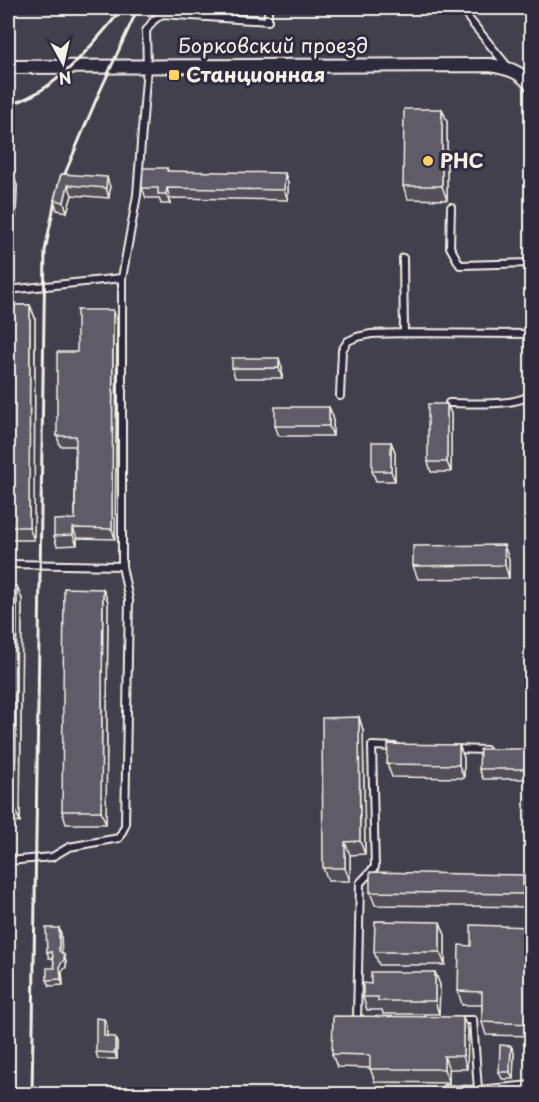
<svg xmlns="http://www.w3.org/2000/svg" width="539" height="1102" viewBox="0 0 539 1102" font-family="'Playpen Sans',sans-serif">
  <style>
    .built { fill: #433f4e }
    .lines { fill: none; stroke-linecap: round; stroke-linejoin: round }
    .service-casing { stroke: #f4f1e8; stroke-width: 10 }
    .minor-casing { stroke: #f4f1e8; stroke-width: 16 }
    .service { stroke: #2f2a3d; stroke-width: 6 }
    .minor { stroke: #2f2a3d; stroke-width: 12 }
    .rail { stroke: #f4f1e8; stroke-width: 3 }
    .wall { fill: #524f59; stroke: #f4f1e8; stroke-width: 1.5 }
    .shaded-wall { fill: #424048; stroke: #f4f1e8; stroke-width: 1.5 }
    .building { fill: #5f5c67; stroke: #f4f1e8; stroke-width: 1.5 }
    .poi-dot { fill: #ffd166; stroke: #2f2a3d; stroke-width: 2 }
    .labels { text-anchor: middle; stroke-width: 6; stroke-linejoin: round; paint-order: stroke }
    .street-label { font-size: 20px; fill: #f4f1e8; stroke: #2f2a3d }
    .poi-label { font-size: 20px; font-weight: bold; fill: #f4f1e8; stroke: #2f2a3d; text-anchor: start }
  </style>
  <rect width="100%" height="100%" fill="#373244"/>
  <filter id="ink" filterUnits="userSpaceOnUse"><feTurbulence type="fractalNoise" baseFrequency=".0167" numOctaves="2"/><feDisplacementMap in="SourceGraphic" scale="12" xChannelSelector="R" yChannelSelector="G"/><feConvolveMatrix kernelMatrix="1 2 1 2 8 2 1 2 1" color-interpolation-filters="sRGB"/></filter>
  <g filter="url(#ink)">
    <!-- built -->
    <path class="built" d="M8,8H531V1094H8Z"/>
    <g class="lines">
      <defs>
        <path id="service" d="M469,19L508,67
          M451,207L450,247L460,265L532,263
          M403,258L404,333
          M8,290L122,278L137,195L147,66L146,31L153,21L162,14L268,21V8
          M340,396L342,350L348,341L357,337L371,334L404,333L532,334
          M449,403C468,403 520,407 532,393
          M8,564L122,566V278
          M454,749L486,750
          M8,861L52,857L69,847L119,838L125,826L129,600L122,566
          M361,1019H357L360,883L375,867L372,746L396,747
          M458,1020H473L478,1090
          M445,1094V1089L478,1090L532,1085"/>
        <path id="minor" d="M8,67L490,65C508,68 520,71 532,86"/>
      </defs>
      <!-- service casing -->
      <use href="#service" class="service-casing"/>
      <!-- minor casing -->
      <use href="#minor" class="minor-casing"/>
      <!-- service -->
      <use href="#service" class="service"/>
      <!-- minor -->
      <use href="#minor" class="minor"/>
      <!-- rail -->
      <path class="rail" d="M8,105C58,91 91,46 123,8
        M32,1094L45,251L56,195L96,100L138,8"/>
    </g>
    <!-- wall -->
    <path class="wall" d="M442,109L447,122V200L408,199L403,186Z
      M167,168L168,171L288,183V200L170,198V204H161L159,198H146L142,188Z
      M8,174L17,185L16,217H8Z
      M61,174L110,187L109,198L72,195L67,212L57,210L54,200Z
      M8,305H30L35,318L34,540H8Z
      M113,310L117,320L115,539L77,538V545L57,546L54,536L75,519V446H60L57,436L77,352Z
      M232,368H282V378H235Z
      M447,404L451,414V472H431L428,462Z
      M329,407L333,417V436H279L275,426Z
      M391,442L395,452V481H376L372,471Z
      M509,559V578L418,579L413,566Z
      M8,586L22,599L20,822L8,821Z
      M103,589L108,602L106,824H66L62,811Z
      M359,717L363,730L365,854L350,855V881H328L323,868Z
      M459,745L464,758V778L392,777L387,764Z
      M531,749V779H483L479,769Z
      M523,875L528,888V907L375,905L370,892Z
      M531,927V1036L486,1035L482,1022V1005H462L458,991L471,946Z
      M59,928L61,934V953L64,955L66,962V967L62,971L63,985L50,986L47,980L55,968L53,958H49L47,952Z
      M445,935V965H379L374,952Z
      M435,972L440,985L439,1014H383L382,1010H367L363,997L371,984Z
      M107,1025V1036L117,1043V1059H98L96,1052Z
      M468,1030L467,1069H449V1083L375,1082L370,1068L337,1067L332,1054Z
      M511,1046L514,1053L513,1079H502L499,1072Z"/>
    <!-- shaded-wall -->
    <path class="shaded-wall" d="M442,109L447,122V200L442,186Z
      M285,173L288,183V200L284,190Z
      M13,174L17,185L16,217L12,206Z
      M107,177L110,187L109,198L106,188Z
      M68,185L72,195L67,212L64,202Z
      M167,188L170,198V204L166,194Z
      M30,305L35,318L34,540L29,527Z
      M113,310L117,320L115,539L112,529Z
      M279,358L282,368V378L279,368Z
      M447,404L451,414V472L447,462Z
      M329,407L333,417V436L329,426Z
      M391,442L395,452V481L391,471Z
      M73,528L77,538V545L73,535Z
      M504,545L509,559V578L505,565Z
      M17,586L22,599L20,822L15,808Z
      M103,589L108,602L106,824L101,811Z
      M359,717L363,730L365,854L360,841Z
      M459,745L464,758V778L459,765Z
      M345,842L350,855V881L345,868Z
      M523,875L528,888V907L523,894Z
      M440,922L445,935V965L440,952Z
      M59,928L61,934L62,957L59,951Z
      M64,955L66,962V967L62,971L63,985L61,979L60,965Z
      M435,972L440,985L439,1014L435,1001Z
      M463,1017L468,1030L467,1069L463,1056Z
      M104,1019L107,1025V1043L104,1036Z
      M115,1037L117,1043V1059L115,1053Z
      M511,1046L514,1053L513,1079L510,1072Z
      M444,1056L449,1069V1083L444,1069Z"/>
    <!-- building -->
    <path class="building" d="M404,109H442V186H403Z
      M143,168H167V171L285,173L284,190L167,188L166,194H158V188H142Z
      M8,174H13L12,206H8Z
      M61,174L107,177L106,188L68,185L64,202L54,200Z
      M8,305H30L29,527H8Z
      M77,310H113L112,529L73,528V535L54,536V520L75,519L76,436H57V352H77Z
      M232,358H279V368H232Z
      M428,404H447V462H428Z
      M275,407H329V426H275Z
      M372,442H391V471H372Z
      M504,545L505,565L413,566V546Z
      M8,586H17L15,808H8Z
      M64,588L103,589L101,811H62Z
      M359,717L360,841L345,842V868H323L322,718Z
      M388,744L459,745V765L387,764Z
      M480,749H531V769H479Z
      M370,872L523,875V894L370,892Z
      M375,921L440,922V952H374Z
      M471,925L531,927V1024L482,1022V992L458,991L459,945L471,946Z
      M46,928H59V951L64,955V960L60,965L61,979L47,980V968H55L52,952H47Z
      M371,972H435V1001H378V997H363V983L371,984Z
      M333,1016L463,1017V1056H444V1069H370V1055L332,1054Z
      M96,1018L104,1019V1036L115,1037V1053L96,1052Z
      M500,1045L511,1046L510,1072H499Z"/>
  </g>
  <!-- markers -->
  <g class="poi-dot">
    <rect x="168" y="69" width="12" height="12" rx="3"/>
    <circle cx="428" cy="161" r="6"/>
  </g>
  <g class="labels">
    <!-- street labels -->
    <g class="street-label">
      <text x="273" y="53">Борковский проезд</text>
    </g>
    <!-- poi labels -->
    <g class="poi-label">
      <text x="186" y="82">Станционная</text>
      <text x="440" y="168">РНС</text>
    </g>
  </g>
  <!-- margin -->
  <rect width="539" height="1102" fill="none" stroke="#2f2a3d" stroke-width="30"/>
  <rect x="15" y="15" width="509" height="1072" fill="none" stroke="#f4f1e8" stroke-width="2" filter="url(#ink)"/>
  <!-- north arrow -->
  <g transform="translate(63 63) rotate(172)" stroke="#2f2a3d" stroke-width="4.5" paint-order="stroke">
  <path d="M0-4.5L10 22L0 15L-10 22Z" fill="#f4f1e8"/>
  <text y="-9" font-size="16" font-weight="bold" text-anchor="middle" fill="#f4f1e8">N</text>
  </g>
</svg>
